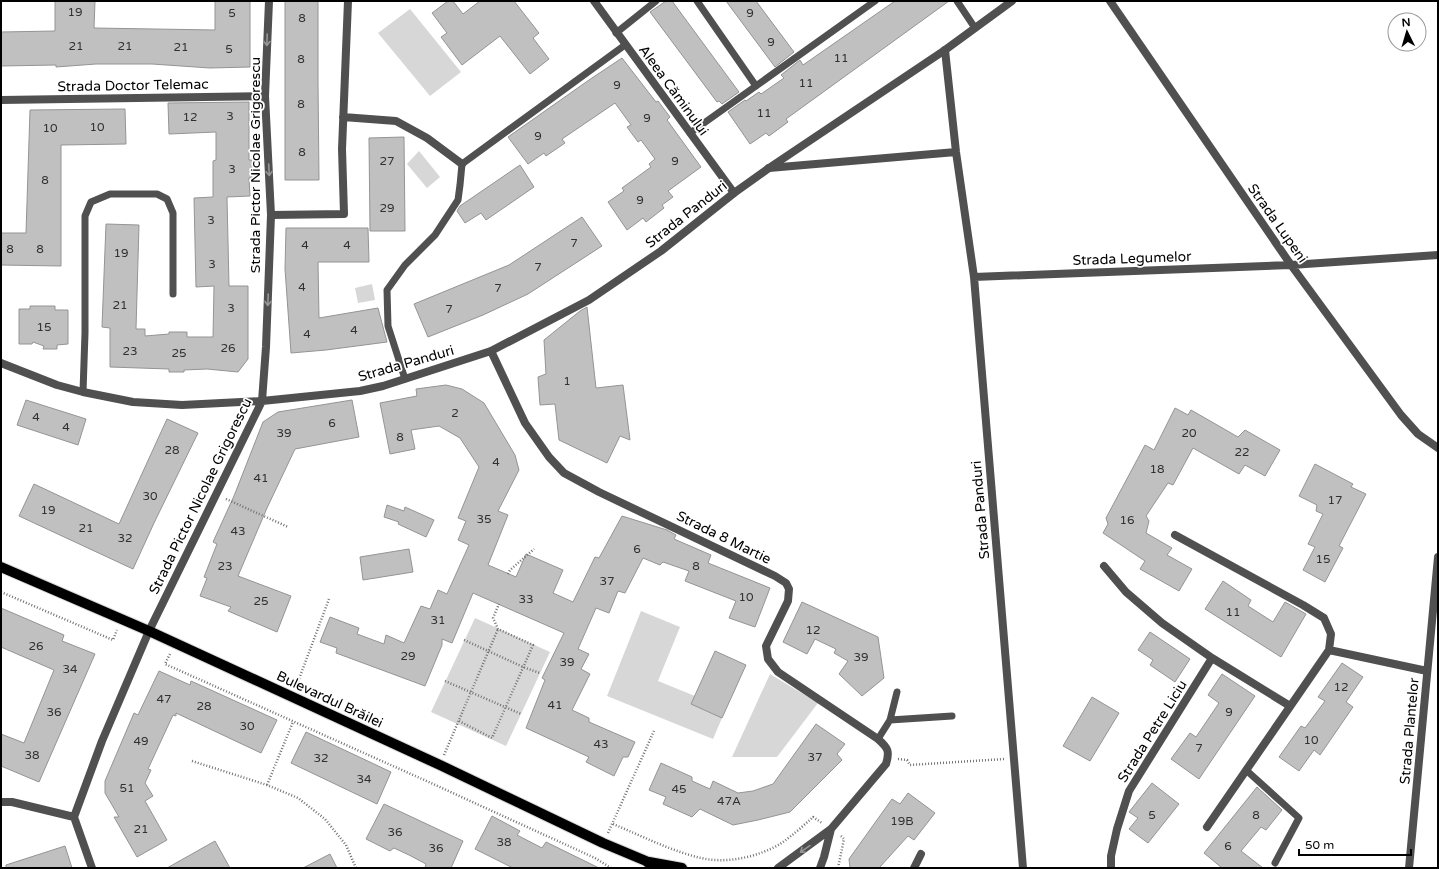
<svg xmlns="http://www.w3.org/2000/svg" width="1439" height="869" viewBox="0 0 1439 869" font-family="'Varela Round',sans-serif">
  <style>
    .green { fill: #d7d7d7 }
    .building { fill: #c0c0c0; stroke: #949494 }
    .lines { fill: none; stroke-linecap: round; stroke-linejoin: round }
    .primary-casing { stroke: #dbdbdb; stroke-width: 12 }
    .path { stroke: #727272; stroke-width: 2.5; stroke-dasharray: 1 2; stroke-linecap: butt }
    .service { stroke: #505050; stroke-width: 7 }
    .minor { stroke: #505050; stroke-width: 8 }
    .tertiary { stroke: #505050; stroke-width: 8 }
    .primary { stroke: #000; stroke-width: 10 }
    .oneway { stroke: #969696 }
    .labels { text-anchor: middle; stroke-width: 3.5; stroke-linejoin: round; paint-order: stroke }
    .number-label { font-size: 12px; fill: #303030 }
    .street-label { font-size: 14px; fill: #000; stroke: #fff }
  </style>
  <rect width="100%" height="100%" fill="#fff"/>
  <!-- green -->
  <path class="green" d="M410,9L461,72L430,96L378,33Z
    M419,151L440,177L427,188L407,164Z
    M372,284L375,300L358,303L355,288Z
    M641,611L680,627L658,681L695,696L722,718L713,739L607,696Z
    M475,618L550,652L506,746L431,712Z
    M770,674L818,703L777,757H732Z"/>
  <!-- building -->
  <path class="building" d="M55,1H95L94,28L215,30V1H250V67L210,68L152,64H96L56,67V65L1,66V32L55,31Z
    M285,1H318V83L319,180H285Z
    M448,1H453L463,14L480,1H514L539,33L533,38L549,59L530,74L500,36L462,65L441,37L447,33L432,13Z
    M666,1H672L739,92L722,104L719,101L717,102L650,12Z
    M726,1H756L794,52L775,67Z
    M895,1H949L786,119L788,122L769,136L766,133L750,144L728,112L745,100L746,101L759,92L761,94L784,78L781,75L800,60L803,65Z
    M622,58L656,102L658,101L670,117L667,120L701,167L668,191L673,197L662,205L664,208L646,222L643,218L627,230L608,202L624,191L622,188L651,167L649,164L655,159L641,140L638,142L627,127L631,125L615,103L562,139L565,143L546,156L544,153L528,164L508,137L589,80Z
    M249,102V160H252V178H249L250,196L227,197L229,286H248V359L238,372L207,369L184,370V372H169V369L110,367V328L102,327L106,224L139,225L136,329H145V336L169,334V332H187V337H213L214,286L196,287L194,198L213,197V161L216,160V132L169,134L168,103Z
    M125,109L126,144L61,145V266L1,265V233H26L30,110Z
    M404,137L405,231H370L369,138Z
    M520,165L534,187L486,220L481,213L465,223L457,211L460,206Z
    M582,217L602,246L528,294L483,315L428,337L414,304L509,265Z
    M286,228H368L369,262H318L319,318L378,308L387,342L326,350L291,353L285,269Z
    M30,306H55V310H68V344L57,345V349H43L44,346L33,342L32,344H19V309H30Z
    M587,307L596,388L623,385L630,440L620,436L607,463L559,440L555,404L540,405L538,377L546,374L544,340L580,311Z
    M446,385L462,389L484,403L515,455L519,470L498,511L508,515L488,565L516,577L526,554L563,570L553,593L573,602L595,557L599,558L622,516L667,530L676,535L674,539L711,555L708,563L770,588L755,627L729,618L736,601L685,581L689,571L663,562L660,565L643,558L625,593L618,591L609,613L596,608L578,649L589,654L581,669L590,674L572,710L589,718V722L635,742L628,757H623L614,776L586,762L589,757L526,728L545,680L542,678L564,633L473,593L452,643L442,639V645L425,686L336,653L337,648L320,642L330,617L359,628L357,634L384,644L386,635L404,643L421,606L430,609L438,590L447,594L469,545L458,540L466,521L458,518L479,467L460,438L439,426L411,430L415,449L390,454L380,403L417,396L416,389Z
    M26,400L86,419L78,445L17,425Z
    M352,400L359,437L295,449L267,508L238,576L291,596L277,632L228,611L231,607L200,596L207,578L204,577L217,544L213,542L234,496L263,422L278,412Z
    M1175,408L1188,415L1191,410L1238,437L1245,430L1280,450L1265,476L1245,465L1239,474L1193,448L1173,485L1168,483L1146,516L1149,521L1146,533L1172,548L1167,555L1192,569L1179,591L1140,569L1145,561L1103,533L1108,524L1106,518L1145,445L1154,450Z
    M167,419L198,433L154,523L133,569L19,516L34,484L119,524Z
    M1315,464L1353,484L1351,487L1366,494L1339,546L1343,548L1325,582L1303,570L1315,547L1308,544L1323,514L1316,511L1317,505L1299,496Z
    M387,505L404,511L405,507L434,520L426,537L398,524L399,522L384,517Z
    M409,549L413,572L363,580L360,557Z
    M1223,581L1251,600L1248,606L1273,622L1285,602L1306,614L1281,657L1205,609Z
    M802,602L878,637L884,678L862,696L839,674L848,661L834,653L836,649L815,639L807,654L783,642Z
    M1,608L64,635L62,641L95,654L39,782L1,766V734L24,743L54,670L1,647Z
    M1150,632L1190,659L1175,682L1150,665L1153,660L1138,650Z
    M715,651L746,665L722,718L691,704Z
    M1342,663L1363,677L1346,702L1353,707L1320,755L1314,750L1299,771L1279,757L1301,726L1305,728L1325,701L1318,697Z
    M159,671L190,685L191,681L277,720L261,753L176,713V716L173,715L148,769L151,770L145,783L153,796L145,801L167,840L137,857L114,817H119L105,793V781L134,713L138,715Z
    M1222,674L1255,696L1199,779L1171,759L1190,733L1196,737L1219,703L1208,695Z
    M1092,697L1119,713L1090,761L1063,746Z
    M816,724L845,744L837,754L842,760L790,812L758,820L733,825L700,809L692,817L663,804L666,797L649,790L661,763L692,777V781L710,789L713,781L738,793L753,791L773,784Z
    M306,732L391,772L377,804L291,763Z
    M1152,783L1179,804L1148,843L1129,829L1138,818L1129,812Z
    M1257,787L1282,810L1266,830L1261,827L1241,851L1263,868H1222L1204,853Z
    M908,793L935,813L914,840L908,836L879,868H850L849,859L892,799L900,804Z
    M384,804L463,841L451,868H425L426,864L409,855L394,848L390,851L366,839Z
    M492,816L520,831L517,835L542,848L546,842L599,868H513L475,849Z
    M215,841L230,868H167Z
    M65,846L72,868H6V865Z
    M330,854L337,868H303Z"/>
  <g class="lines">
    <defs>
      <path id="primary" d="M1,567L149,631L440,765L603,843L646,861L655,868
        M649,862L682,868"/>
    </defs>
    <!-- primary casing -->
    <use href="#primary" class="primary-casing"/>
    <!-- path -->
    <path class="path" d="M226,499L288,527
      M508,574L510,570L534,549
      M1,592L113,640L117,630
      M464,640L523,667L540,673
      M170,654L165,664L431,783L595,858L611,868
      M445,681L521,714
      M296,687L329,599
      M459,721L492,738L533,645L498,629L493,618L499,604
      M444,755L498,629
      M898,759L907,760L910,765L1004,759
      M192,761L267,785L298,798L325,819L346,845L356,868
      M267,785L293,722
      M613,824C642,836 671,851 701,858C726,864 758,857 780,844C792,836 803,826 813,817L822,823
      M608,833L654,731
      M838,868L844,839L841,836"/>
    <!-- service -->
    <path class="service" d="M697,1L756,86
      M957,1L975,28
      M616,33L656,1
      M690,133L875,1
      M405,379L388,326L387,290L405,265L435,235L458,200L460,185L462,164L625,45
      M83,392L85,333V216L91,202L110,194H157L167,199L173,213V294
      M890,720L952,716
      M878,739L890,720L897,692
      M1246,770L1299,818L1275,863"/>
    <!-- minor -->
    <path class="minor" d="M594,1L734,193
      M1110,1L1291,265L1401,415L1418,434L1438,448
      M945,50L956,152L974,277L1023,868
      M1,100L265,96
      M343,117L396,121L427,138L462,164
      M769,168L956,152
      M271,215L344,214L342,149L348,1
      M974,277L1291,265L1438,255
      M491,351L525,423L549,457L564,473L599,492L775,576L786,583L789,589L788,601L766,646L768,659L778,672L878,739C888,748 890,751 886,764L831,829L778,868
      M1175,535L1303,605L1324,618L1331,634L1329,650L1207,827
      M1104,566L1126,592L1162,623L1212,658L1290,706
      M1329,650L1427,671
      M1,802H12L74,817
      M74,817L102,741L149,631
      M74,817L92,868
      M820,868L824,857L831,829
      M914,868L921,854
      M1111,868V856L1117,829L1129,791L1212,658
      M1409,868L1438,557"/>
    <!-- tertiary -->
    <path class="tertiary" d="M1,363L57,385L83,392L133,402L182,405L262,401L360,391L383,386L491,351L589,300L661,251L734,193L769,168L945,50L1012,1
      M149,631L262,401L266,347L271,215L265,96L269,1"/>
    <!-- primary -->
    <use href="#primary" class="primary"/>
  </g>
  <!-- one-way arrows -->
  <defs><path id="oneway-shaft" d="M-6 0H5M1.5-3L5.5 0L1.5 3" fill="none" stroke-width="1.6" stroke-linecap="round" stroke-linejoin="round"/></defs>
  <g class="oneway">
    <use href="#oneway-shaft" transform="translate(267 40) rotate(92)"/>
    <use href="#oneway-shaft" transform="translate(269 170) rotate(87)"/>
    <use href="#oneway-shaft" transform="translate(268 300) rotate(92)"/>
    <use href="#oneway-shaft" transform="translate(805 849) rotate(145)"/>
  </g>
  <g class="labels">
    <!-- number labels -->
    <g class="number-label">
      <text x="75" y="16">19</text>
      <text x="232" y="17">5</text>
      <text x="750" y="17">9</text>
      <text x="302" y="22">8</text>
      <text x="771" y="46">9</text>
      <text x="76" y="50">21</text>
      <text x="125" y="50">21</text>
      <text x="181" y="51">21</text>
      <text x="229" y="53">5</text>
      <text x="841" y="62">11</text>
      <text x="301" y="63">8</text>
      <text x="806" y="87">11</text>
      <text x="617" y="89">9</text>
      <text x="301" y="108">8</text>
      <text x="764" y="117">11</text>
      <text x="230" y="120">3</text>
      <text x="190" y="121">12</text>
      <text x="647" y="122">9</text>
      <text x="97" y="131">10</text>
      <text x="50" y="132">10</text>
      <text x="538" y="140">9</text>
      <text x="302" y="156">8</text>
      <text x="387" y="165">27</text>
      <text x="675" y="165">9</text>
      <text x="232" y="173">3</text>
      <text x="45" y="184">8</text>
      <text x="640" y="204">9</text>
      <text x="387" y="212">29</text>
      <text x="211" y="224">3</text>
      <text x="574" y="247">7</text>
      <text x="305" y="249">4</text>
      <text x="347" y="249">4</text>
      <text x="10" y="253">8</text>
      <text x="40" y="253">8</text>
      <text x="121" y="257">19</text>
      <text x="212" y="268">3</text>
      <text x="538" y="271">7</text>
      <text x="302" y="291">4</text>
      <text x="498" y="292">7</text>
      <text x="120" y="309">21</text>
      <text x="231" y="312">3</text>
      <text x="449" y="313">7</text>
      <text x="44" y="331">15</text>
      <text x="354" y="334">4</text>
      <text x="307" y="338">4</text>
      <text x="228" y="352">26</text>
      <text x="130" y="355">23</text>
      <text x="179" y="357">25</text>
      <text x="567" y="385">1</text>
      <text x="455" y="417">2</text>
      <text x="36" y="421">4</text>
      <text x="332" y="427">6</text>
      <text x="66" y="431">4</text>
      <text x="284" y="437">39</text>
      <text x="1189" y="437">20</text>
      <text x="400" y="441">8</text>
      <text x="172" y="454">28</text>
      <text x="1242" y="456">22</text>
      <text x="496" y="466">4</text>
      <text x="1157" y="473">18</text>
      <text x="261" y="482">41</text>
      <text x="150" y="500">30</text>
      <text x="1335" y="504">17</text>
      <text x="48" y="514">19</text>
      <text x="484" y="523">35</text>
      <text x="1127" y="524">16</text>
      <text x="86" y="532">21</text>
      <text x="238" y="535">43</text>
      <text x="125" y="542">32</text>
      <text x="637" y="553">6</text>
      <text x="1323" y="563">15</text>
      <text x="225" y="570">23</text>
      <text x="696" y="570">8</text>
      <text x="607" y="585">37</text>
      <text x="746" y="601">10</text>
      <text x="526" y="603">33</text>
      <text x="261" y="605">25</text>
      <text x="1233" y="616">11</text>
      <text x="438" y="624">31</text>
      <text x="813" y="634">12</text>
      <text x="36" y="650">26</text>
      <text x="408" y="660">29</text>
      <text x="861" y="661">39</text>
      <text x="567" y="666">39</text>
      <text x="70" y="673">34</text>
      <text x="1341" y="691">12</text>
      <text x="164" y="703">47</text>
      <text x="555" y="709">41</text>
      <text x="204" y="710">28</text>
      <text x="54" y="716">36</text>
      <text x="1229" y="716">9</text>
      <text x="247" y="730">30</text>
      <text x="1311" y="744">10</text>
      <text x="141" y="745">49</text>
      <text x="601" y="748">43</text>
      <text x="1199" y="752">7</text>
      <text x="32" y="759">38</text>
      <text x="815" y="761">37</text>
      <text x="321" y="762">32</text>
      <text x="364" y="783">34</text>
      <text x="127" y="792">51</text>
      <text x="679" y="793">45</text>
      <text x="729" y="805">47A</text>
      <text x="1152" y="819">5</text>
      <text x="1256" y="819">8</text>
      <text x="902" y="825">19B</text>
      <text x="141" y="833">21</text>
      <text x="395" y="836">36</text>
      <text x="504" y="846">38</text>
      <text x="1228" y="850">6</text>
      <text x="436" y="852">36</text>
    </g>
    <!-- street labels -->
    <g class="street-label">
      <text transform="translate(133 85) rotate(-1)" y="5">Strada Doctor Telemac</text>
      <text transform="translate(674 90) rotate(54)" y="5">Aleea Căminului</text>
      <text transform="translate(255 165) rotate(-90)" y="5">Strada Pictor Nicolae Grigorescu</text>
      <text transform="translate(686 214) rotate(-38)" y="5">Strada Panduri</text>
      <text transform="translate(1278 223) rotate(55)" y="5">Strada Lupeni</text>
      <text transform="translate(1132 258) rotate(-2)" y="5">Strada Legumelor</text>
      <text transform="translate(406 363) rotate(-16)" y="5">Strada Panduri</text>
      <text transform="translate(200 496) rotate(-64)" y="5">Strada Pictor Nicolae Grigorescu</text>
      <text transform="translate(980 510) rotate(-95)" y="5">Strada Panduri</text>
      <text transform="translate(724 537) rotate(26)" y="5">Strada 8 Martie</text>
      <text transform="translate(330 699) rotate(25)" y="5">Bulevardul Brăilei</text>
      <text transform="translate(1152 731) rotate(-58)" y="5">Strada Petre Liciu</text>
      <text transform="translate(1409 731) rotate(-85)" y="5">Strada Plantelor</text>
    </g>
  </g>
  <!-- border -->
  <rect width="1439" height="869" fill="none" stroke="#000000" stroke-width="4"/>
  <!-- north arrow -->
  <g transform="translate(1407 32) rotate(355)"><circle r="19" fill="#ffffff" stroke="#999999"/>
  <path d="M0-3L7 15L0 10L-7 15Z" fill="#000000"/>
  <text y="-6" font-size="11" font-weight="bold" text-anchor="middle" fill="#000000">N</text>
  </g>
  <!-- scale -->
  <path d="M1299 849v6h112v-6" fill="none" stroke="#000000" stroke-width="2"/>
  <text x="1305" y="849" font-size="12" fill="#000000" stroke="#ffffff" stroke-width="3" paint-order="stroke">50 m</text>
</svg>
